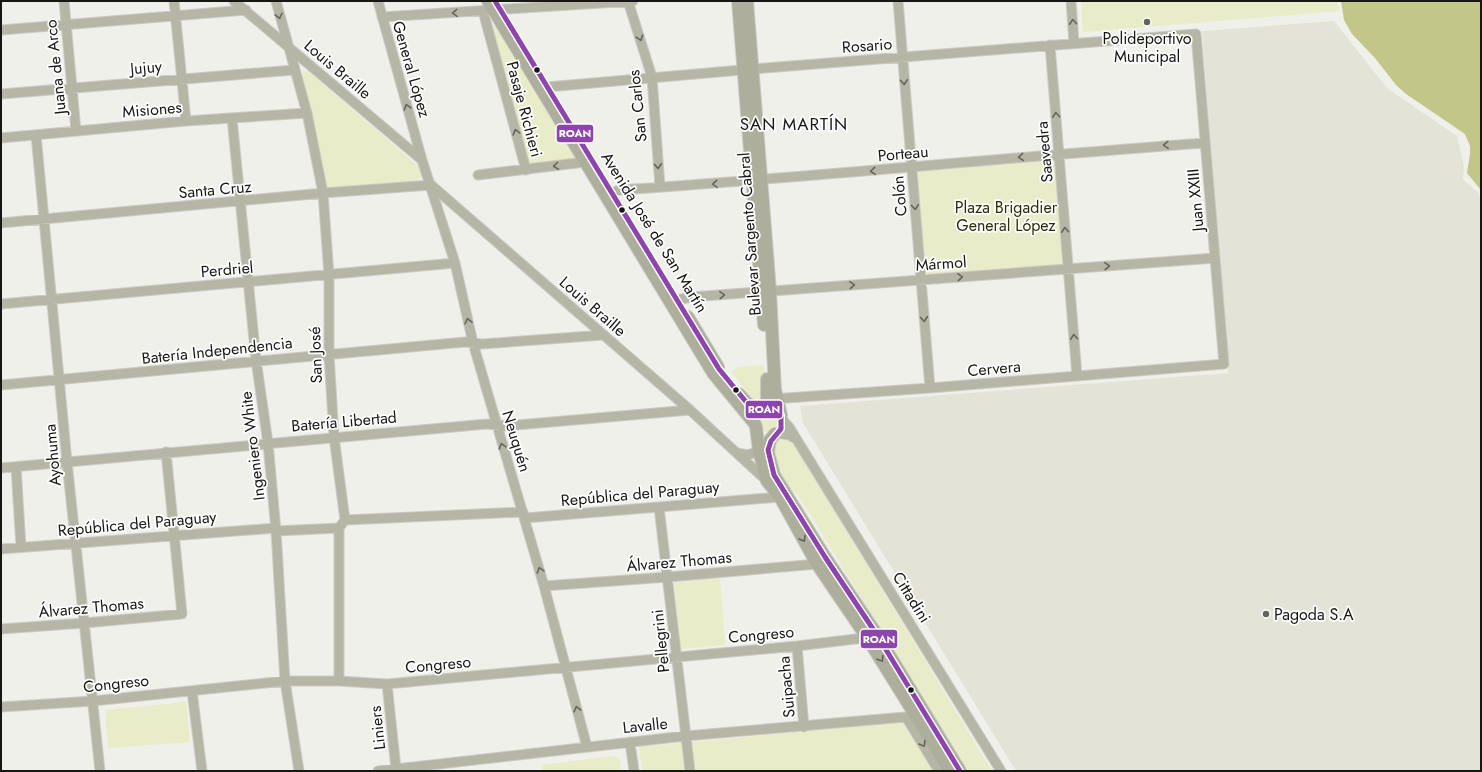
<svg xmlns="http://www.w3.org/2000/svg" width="1482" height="772" viewBox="0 0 1482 772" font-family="Jost,sans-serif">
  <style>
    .built { fill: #e3e4d7 }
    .green { fill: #e9ecc8 }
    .water { fill: #c3c689 }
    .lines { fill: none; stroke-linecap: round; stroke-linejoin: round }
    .minor-casing { stroke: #cbccc7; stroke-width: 11 }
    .major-casing { stroke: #cbccc7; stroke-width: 14 }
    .minor { stroke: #b5b6a6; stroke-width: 9 }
    .major { stroke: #adae9c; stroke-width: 12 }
    .bus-1-casing { stroke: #fff; stroke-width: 8 }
    .bus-1 { stroke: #8e44ad; stroke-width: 5 }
    .oneway { stroke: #66665c }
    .oneway2 { stroke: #626257 }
    .poi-dot { fill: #62635d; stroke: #fff; stroke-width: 1.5 }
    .bus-dot { fill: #161712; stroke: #fff; stroke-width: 1.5 }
    .labels { text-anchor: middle; stroke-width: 3.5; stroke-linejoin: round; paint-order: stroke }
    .poi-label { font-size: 16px; fill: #161712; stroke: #fff }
    .street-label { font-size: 16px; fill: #161712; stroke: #fff }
    .park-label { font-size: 16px; fill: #2c2d08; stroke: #fff }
    .neighbourhood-label { font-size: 17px; letter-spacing: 1px; fill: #161712; stroke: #fff }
    .line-badge { stroke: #fff; stroke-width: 1.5 }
    .badge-label { font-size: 11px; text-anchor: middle; font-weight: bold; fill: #fff }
  </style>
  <rect width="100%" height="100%" fill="#eff0e9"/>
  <!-- built -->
  <path class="built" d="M1334,21L1387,88L1457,136L1464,167L1463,180L1478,192L1481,200V771H1016L803,423L800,406L1228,373L1202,31Z"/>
  <!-- green -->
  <path class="green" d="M1081,1H1337L1340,11L1083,32Z
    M498,25L585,162L526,170L489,33L493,26Z
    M308,71L419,167L421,177L415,182L325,191L302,73Z
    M1060,154L1068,269L921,280L912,168Z
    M764,365L766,386L763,401L758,403L755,401L731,372L738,367Z
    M758 422a10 10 0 1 1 20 0a10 10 0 1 1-20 0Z
    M780,439L790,440L797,449L992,771H964C911,677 854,585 797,494C787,488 776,474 774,463C773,457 774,450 774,443Z
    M720,578L725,645L681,649L674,582Z
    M186,702L190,742L108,748L105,710Z
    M903,722L933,771H642L639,747Z
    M614,756L620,760L621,771H542V765Z"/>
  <!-- water -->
  <path class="water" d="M1341,1H1481V190L1467,173L1470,154V146L1465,134L1406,94L1396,85L1375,58L1352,34L1344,20Z"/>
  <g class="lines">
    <defs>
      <path id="minor" d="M64,1L76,131
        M174,1L186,121
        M234,1L422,160
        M276,1L307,113L323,193L329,275V354L334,437L345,520L339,528V681
        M378,1L422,160L455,263L473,343L544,586L587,747
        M628,1L652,77L660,187
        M898,1L930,388
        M1071,1L1074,43
        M483,11L526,170
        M382,17L633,1
        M1,30L246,10
        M1050,45L1077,376
        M541,91L547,87L753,69L1196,34L1224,364L930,388L772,399
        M1,94L294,70
        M232,118L256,360L268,443L276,531L285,681L299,771
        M36,135L67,462L100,771
        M1,138L186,121L307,113
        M478,175L585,162
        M431,185L690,410L767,481
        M605,196L619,190C815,177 1009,157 1205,143
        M1,223L323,193L431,185
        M1,304L455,263
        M671,305L677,300L691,297L1215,258
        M1,385L465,342L482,344L604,335
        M782,419L789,427L1001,771
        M777,433L789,435L796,439
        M737,453L748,455L759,451
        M16,467L21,547
        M1,468L487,424L506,426L690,410
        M659,507L690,771
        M525,518L780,497
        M345,520L523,512
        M276,531L339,528
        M1,549L276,528
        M544,586L668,577L817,564
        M1,629L85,623L182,614L166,452
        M797,646L804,727
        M387,684L396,769
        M192,691L202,771
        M1,707L93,701L285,681H339L387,684L797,646L872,637
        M906,717L939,771
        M630,742L634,771
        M378,771L685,736L917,716"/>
      <path id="major" d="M488,1L713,373L755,424
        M738,1L764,325
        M747,1L770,291L775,390L781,415
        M688,317L718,367
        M739,394L747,403L759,410
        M764,408L767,399V379
        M756,427L759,451L767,481L780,497L817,564L868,639L950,771
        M775,434L770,440L768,452L774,475L825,557L877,635L960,771"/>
    </defs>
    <!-- minor casing -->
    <use href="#minor" class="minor-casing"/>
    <!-- major casing -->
    <use href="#major" class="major-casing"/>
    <!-- minor -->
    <use href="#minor" class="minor"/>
    <!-- major -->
    <use href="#major" class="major"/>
    <defs>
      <path id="bus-1" d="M495,1L719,369L747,403L759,410L773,408L781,415V429L771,441L768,450L774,475L825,557L877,635L960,771"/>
    </defs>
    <!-- bus-1 casing -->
    <use href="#bus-1" class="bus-1-casing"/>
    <!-- bus-1 -->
    <use href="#bus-1" class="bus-1"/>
  </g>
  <!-- one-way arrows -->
  <defs><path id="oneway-chevron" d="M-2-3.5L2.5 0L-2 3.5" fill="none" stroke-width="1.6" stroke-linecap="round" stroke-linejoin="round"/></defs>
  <g class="oneway">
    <use href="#oneway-chevron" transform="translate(455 13) rotate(176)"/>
    <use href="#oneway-chevron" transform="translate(279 16) rotate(76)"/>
    <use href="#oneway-chevron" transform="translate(1073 22) rotate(-94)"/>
    <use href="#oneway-chevron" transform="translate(640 38) rotate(72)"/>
    <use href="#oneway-chevron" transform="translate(904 82) rotate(85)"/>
    <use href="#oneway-chevron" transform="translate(407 107) rotate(-106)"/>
    <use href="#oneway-chevron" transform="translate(1056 115) rotate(-95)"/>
    <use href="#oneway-chevron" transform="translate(516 132) rotate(-105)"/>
    <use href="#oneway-chevron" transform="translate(1166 145) rotate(176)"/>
    <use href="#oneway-chevron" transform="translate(1021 157) rotate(175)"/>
    <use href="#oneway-chevron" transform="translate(556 166) rotate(172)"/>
    <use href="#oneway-chevron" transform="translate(658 166) rotate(86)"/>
    <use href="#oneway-chevron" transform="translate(873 171) rotate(175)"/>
    <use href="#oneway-chevron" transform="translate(715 184) rotate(176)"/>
    <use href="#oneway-chevron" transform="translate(915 207) rotate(85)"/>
    <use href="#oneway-chevron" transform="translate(1065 230) rotate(-94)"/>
    <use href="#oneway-chevron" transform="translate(1107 266) rotate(-4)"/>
    <use href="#oneway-chevron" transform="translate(960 277) rotate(-4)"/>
    <use href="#oneway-chevron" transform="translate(852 285) rotate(-4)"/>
    <use href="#oneway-chevron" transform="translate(722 295) rotate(-4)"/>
    <use href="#oneway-chevron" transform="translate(924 319) rotate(85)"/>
    <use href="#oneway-chevron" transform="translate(468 321) rotate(-103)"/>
    <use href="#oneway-chevron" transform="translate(1074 337) rotate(-95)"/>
    <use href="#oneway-chevron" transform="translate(502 446) rotate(-107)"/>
    <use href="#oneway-chevron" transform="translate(540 570) rotate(-106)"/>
    <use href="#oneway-chevron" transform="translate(577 709) rotate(-104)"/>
    <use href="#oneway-chevron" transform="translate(923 744) rotate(59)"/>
  </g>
  <g class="oneway2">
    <use href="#oneway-chevron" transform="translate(803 539) rotate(61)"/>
    <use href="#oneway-chevron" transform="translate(881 659) rotate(58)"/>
  </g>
  <!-- markers -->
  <g class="poi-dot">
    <circle cx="1147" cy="22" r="4"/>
    <circle cx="1266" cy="614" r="4"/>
  </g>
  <g class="bus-dot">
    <circle cx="537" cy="70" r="3.5"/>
    <circle cx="622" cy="210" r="3.5"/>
    <circle cx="736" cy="390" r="3.5"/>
    <circle cx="911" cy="690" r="3.5"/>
  </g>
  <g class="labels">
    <!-- poi labels -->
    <g class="poi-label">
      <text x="1147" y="44">Polideportivo<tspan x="1147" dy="18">Municipal</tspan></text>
      <text x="1274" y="620" text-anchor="start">Pagoda S.A</text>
    </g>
    <!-- street labels -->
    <g class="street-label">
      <text transform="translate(867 45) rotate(-4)" y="6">Rosario</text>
      <text transform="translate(55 67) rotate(-96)" y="6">Juana de Arco</text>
      <text transform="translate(146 67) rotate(-5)" y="6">Jujuy</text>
      <text transform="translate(338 69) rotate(40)" y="6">Louis Braille</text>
      <text transform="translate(412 69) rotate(74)" y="6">General López</text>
      <text transform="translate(637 106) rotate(-96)" y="6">San Carlos</text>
      <text transform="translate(152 109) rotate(-5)" y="6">Misiones</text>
      <text transform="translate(525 109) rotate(75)" y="6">Pasaje Richieri</text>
      <text transform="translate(1044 152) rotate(-95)" y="6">Saavedra</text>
      <text transform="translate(903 153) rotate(-5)" y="6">Porteau</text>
      <text transform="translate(215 189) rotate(-5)" y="6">Santa Cruz</text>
      <text transform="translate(899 196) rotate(-95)" y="6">Colón</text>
      <text transform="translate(1195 200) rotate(-95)" y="6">Juan XXIII</text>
      <text transform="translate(655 232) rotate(58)" y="6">Avenida José de San Martín</text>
      <text transform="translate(749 234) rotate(-94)" y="6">Bulevar Sargento Cabral</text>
      <text transform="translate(941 263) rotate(-4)" y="6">Mármol</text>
      <text transform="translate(227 269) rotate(-5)" y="6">Perdriel</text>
      <text transform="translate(593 306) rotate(41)" y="6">Louis Braille</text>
      <text transform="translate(217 350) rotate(-6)" y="6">Batería Independencia</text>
      <text transform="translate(315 355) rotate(-92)" y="6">San José</text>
      <text transform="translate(994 368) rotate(-5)" y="6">Cervera</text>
      <text transform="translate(344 421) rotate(-5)" y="6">Batería Libertad</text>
      <text transform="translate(517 441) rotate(73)" y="6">Neuquén</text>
      <text transform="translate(252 446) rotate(-97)" y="6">Ingeniero White</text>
      <text transform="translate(52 455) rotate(-95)" y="6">Ayohuma</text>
      <text transform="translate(640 493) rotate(-5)" y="6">República del Paraguay</text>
      <text transform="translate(137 523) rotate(-5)" y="6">República del Paraguay</text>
      <text transform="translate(679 561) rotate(-5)" y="6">Álvarez Thomas</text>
      <text transform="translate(912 597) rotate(58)" y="6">Cittadini</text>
      <text transform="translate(91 607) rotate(-5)" y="6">Álvarez Thomas</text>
      <text transform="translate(761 634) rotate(-5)" y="6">Congreso</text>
      <text transform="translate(660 641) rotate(-96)" y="6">Pellegrini</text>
      <text transform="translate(438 664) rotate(-5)" y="6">Congreso</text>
      <text transform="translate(116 683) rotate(-6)" y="6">Congreso</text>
      <text transform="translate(786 687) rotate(-95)" y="6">Suipacha</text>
      <text transform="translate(645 725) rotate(-6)" y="6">Lavalle</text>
      <text transform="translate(377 728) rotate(-96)" y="6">Liniers</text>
    </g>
    <!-- park labels -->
    <g class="park-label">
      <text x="1006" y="213">Plaza Brigadier<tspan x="1006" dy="18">General López</tspan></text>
    </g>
    <!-- neighbourhood labels -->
    <g class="neighbourhood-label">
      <text x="794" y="130">SAN MARTÍN</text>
    </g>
  </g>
  <g class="line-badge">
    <rect x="556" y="124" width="38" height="19" rx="4" fill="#8e44ad"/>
    <rect x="745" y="400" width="38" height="19" rx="4" fill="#8e44ad"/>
    <rect x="860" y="629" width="38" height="20" rx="4" fill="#8e44ad"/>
  </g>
  <g class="badge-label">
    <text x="575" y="137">ROAN</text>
    <text x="764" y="413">ROAN</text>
    <text x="879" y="643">ROAN</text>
  </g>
  <!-- border -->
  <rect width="1482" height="772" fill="none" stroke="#161712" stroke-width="4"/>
</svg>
